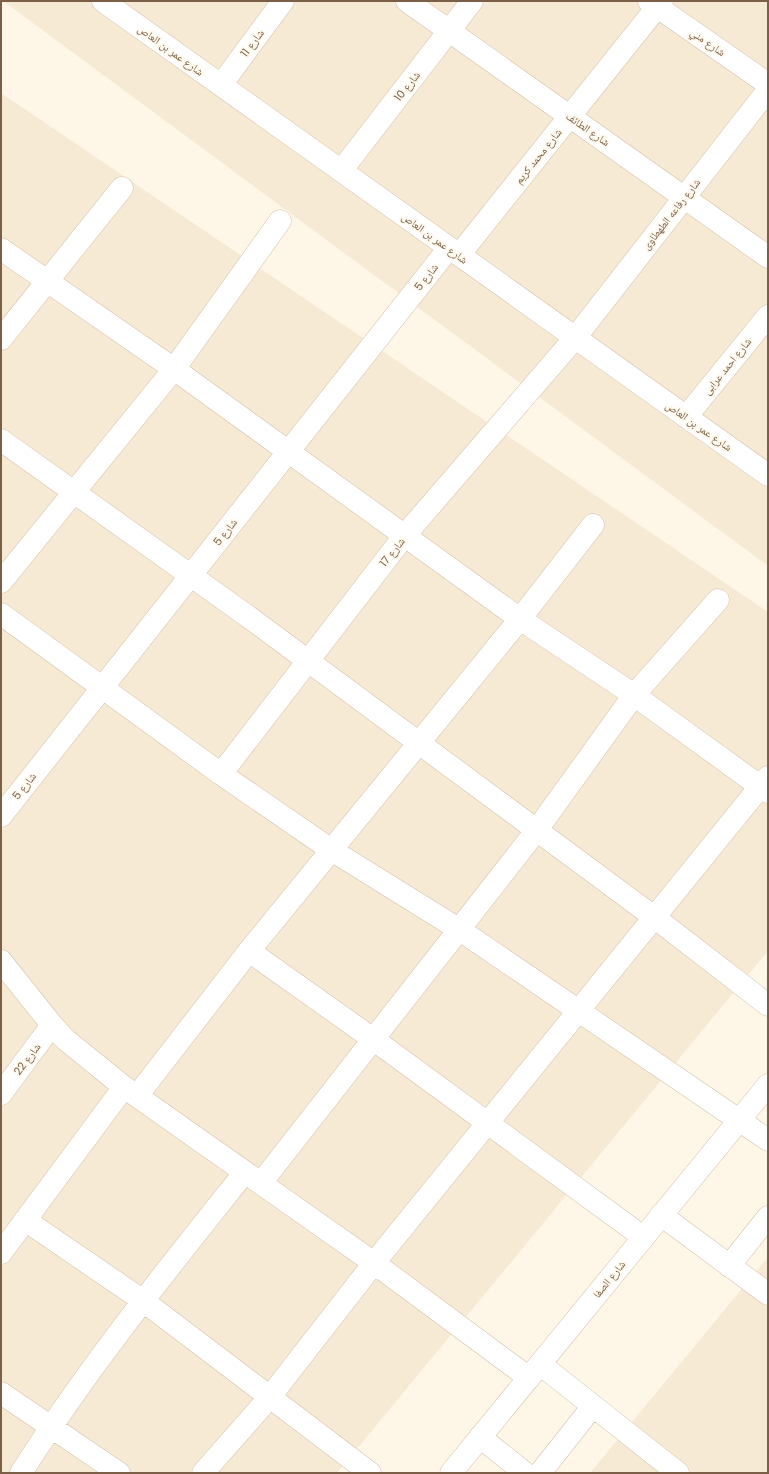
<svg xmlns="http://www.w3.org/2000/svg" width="769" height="1474" viewBox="0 0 769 1474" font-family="Poppins,'Noto Naskh Arabic',sans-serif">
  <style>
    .residential { fill: #f7ead4 }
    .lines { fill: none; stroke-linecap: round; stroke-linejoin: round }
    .minor-casing { stroke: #d3c0ab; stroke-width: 23 }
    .secondary-casing { stroke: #d6c1a8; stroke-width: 23 }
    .minor { stroke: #fff; stroke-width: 22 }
    .secondary { stroke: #fff; stroke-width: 22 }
    .labels { text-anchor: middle; stroke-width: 4; stroke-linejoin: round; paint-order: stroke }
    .street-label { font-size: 11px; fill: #7c5f47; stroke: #fffaef }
  </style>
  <rect width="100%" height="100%" fill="#fef7e7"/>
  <!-- residential -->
  <path class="residential" d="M3,1H768V566Z
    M1,93L768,612V951L337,1473H1Z
    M768,1257V1473H590Z"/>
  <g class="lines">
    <defs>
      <path id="minor" d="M103,1L768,475
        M407,1L768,257
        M649,1L768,84
        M221,85L283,1
        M341,171L472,1
        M1,249L174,369L520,619L634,695L768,792
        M459,255L662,1
        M1,339L122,188
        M686,417L768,316
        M1,440L246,615L654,917L768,1005
        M1,582L174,369L280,221
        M1,614L221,774L333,851L460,930L768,1140
        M221,774L405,535L575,338L768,90
        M1,816L449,248
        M249,951L373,1039L643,1237
        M1,961L52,1025L66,1040L124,1087L374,1263L529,1378
        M1,1094L52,1025
        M137,1096L249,951L520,619L593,525
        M261,1183L536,831L634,695L718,600
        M661,1215L768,1294
        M25,1220L142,1300L370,1473
        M1,1253L124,1087
        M729,1266L768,1217
        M540,1364L678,1473
        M1,1393L119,1473
        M480,1437L525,1473
        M21,1473C88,1367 167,1270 245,1172
        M203,1473L269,1398L374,1263L768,777
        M540,1473L593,1406"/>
      <path id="secondary" d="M451,1473L768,1085"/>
    </defs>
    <!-- minor casing -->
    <use href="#minor" class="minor-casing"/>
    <!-- secondary casing -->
    <use href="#secondary" class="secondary-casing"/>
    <!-- minor -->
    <use href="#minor" class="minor"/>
    <!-- secondary -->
    <use href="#secondary" class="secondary"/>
  </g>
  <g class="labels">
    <!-- street labels -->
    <g class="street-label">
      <text transform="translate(708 42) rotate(35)" y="4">شارع مني</text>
      <text transform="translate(252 43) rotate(-53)" y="4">شارع 11</text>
      <text transform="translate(171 50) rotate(36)" y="4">شارع عمر بن العاص</text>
      <text transform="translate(407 86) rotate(-52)" y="4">شارع 10</text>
      <text transform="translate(588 129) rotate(35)" y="4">شارع الطائف</text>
      <text transform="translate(538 156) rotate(-51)" y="4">شارع محمد كريم</text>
      <text transform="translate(671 214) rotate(-52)" y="4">شارع رفاعه الطهطاوى</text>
      <text transform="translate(435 238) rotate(36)" y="4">شارع عمر بن العاص</text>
      <text transform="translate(426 277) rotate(-52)" y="4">شارع 5</text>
      <text transform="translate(727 366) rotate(-51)" y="4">شارع احمد عرابى</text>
      <text transform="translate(699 426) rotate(35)" y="4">شارع عمر بن العاص</text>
      <text transform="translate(225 532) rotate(-52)" y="4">شارع 5</text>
      <text transform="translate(392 552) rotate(-52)" y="4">شارع 17</text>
      <text transform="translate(24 786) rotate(-52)" y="4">شارع 5</text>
      <text transform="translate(27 1059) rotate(-53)" y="4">شارع 22</text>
      <text transform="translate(609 1279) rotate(-51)" y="4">شارع الصفا</text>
    </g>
  </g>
  <!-- border -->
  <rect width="769" height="1474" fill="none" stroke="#7c5f47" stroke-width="4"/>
</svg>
